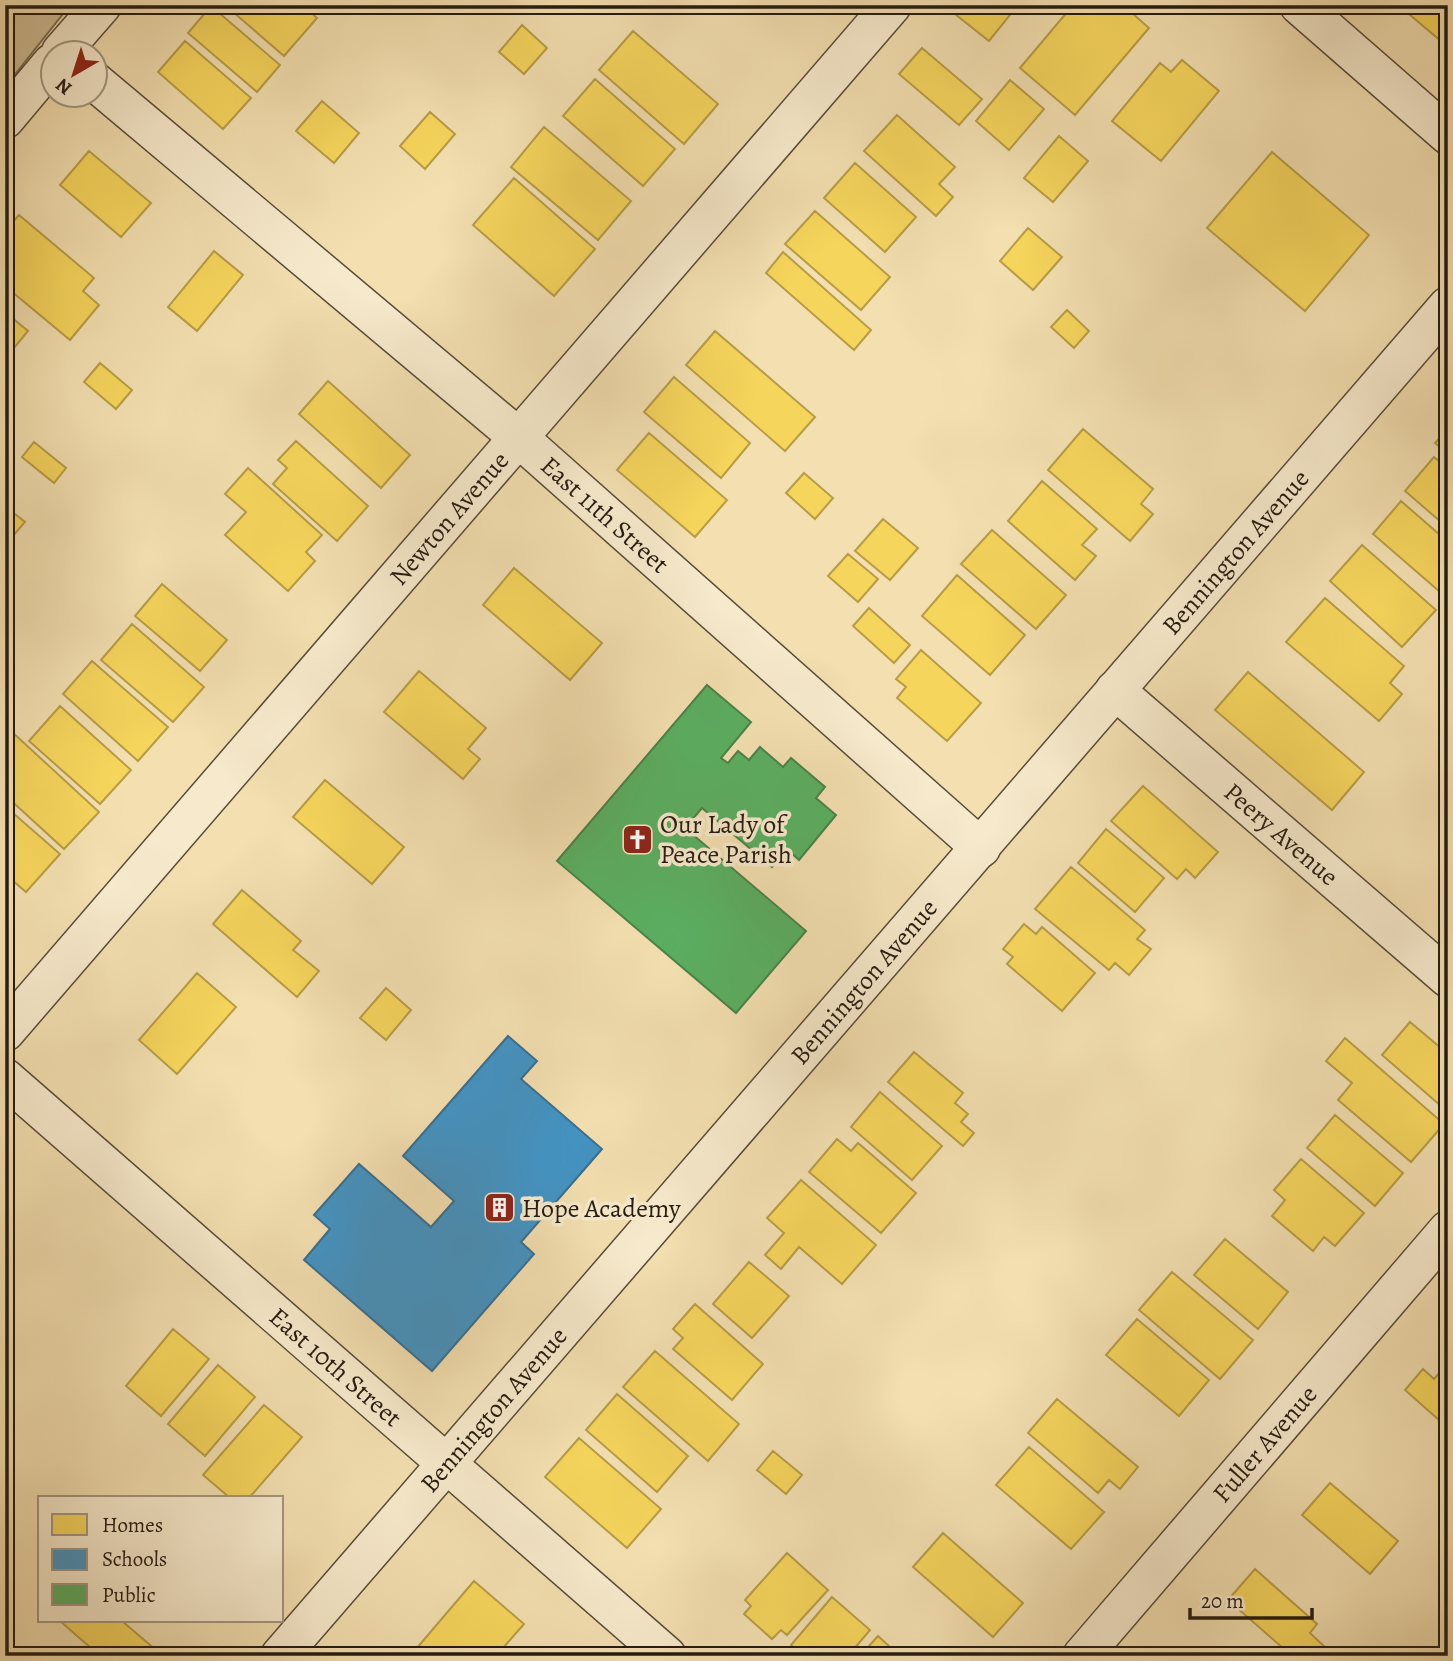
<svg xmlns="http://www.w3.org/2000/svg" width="1453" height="1661" viewBox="0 0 1453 1661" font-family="Alegreya,serif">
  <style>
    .green { fill: #d0be95; stroke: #7a6c53; stroke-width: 2 }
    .homes { fill: #f6d55c; stroke: #b79d46; stroke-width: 2 }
    .schools { fill: #4393c3; stroke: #3a6f8e; stroke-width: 2 }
    .public { fill: #5aae61; stroke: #4a8249; stroke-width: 2 }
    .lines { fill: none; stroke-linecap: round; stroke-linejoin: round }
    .minor-casing { stroke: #584c39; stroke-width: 41 }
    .tertiary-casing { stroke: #584c39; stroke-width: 41 }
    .minor { stroke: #f7eacc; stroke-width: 38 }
    .tertiary { stroke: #f7eacc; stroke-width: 38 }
    .labels { text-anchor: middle; stroke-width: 7; stroke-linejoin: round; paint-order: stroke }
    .street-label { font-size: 26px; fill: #251b11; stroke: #f7eacc }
    .poi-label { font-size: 26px; fill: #251b11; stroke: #f7eacc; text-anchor: start }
  </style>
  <rect width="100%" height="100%" fill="#f3dfb0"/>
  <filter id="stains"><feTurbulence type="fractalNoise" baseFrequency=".00286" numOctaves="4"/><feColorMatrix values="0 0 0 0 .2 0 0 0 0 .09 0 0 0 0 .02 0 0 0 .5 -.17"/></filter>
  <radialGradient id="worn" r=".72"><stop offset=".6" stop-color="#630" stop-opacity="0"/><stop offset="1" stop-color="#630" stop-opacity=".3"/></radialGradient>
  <!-- green -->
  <path class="green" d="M5,5H70L5,87Z"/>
  <!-- homes -->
  <path class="homes" d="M225,5H303L317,18L284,56Z
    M962,5H1018L989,41L955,14Z
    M1073,5H1123L1149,28L1075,115L1020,68Z
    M1416,5H1448V47L1409,14Z
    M211,6L280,65L257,92L188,33Z
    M522,25L547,48L524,74L499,52Z
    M633,31L718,104L684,144L599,70Z
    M185,41L251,98L223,129L158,72Z
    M922,48L982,99L959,125L899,74Z
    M1182,60L1219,91L1161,161L1112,121L1160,63L1171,72Z
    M595,79L675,149L643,186L563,116Z
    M1010,80L1044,109L1009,150L976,121Z
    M322,101L359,133L334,163L296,131Z
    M430,112L455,134L425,169L400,146Z
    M897,115L955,167L939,184L953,197L936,216L864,151Z
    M544,127L631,201L598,240L511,167Z
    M1059,136L1088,161L1053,202L1024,178Z
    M89,151L151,203L121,237L60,185Z
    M1272,152L1369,235L1305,311L1207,228Z
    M855,163L916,217L885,252L824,198Z
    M514,178L595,249L554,296L473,225Z
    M815,211L890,277L861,310L785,244Z
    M19,215L94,278L83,291L99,305L70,340L5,286V256L8,253L5,251V231Z
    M1028,228L1062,257L1033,290L1000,261Z
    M214,251L243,275L197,331L168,307Z
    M783,252L871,330L854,350L766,273Z
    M1067,310L1089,331L1074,348L1051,327Z
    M5,312L28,331L5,359Z
    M715,331L815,417L785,451L686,365Z
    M100,363L132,390L116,409L84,382Z
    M674,377L750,443L721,478L644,412Z
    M328,381L410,455L381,488L299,414Z
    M1083,429L1153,489L1141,504L1153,514L1130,541L1048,470Z
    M1448,429V454L1435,443Z
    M649,433L727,500L695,537L617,470Z
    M296,441L368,506L337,541L273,484L287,468L278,460Z
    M34,442L66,468L54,483L22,457Z
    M1434,457L1448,469V528L1405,491Z
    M248,468L322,535L306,552L315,561L288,591L225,535L246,512L225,494Z
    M804,473L833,498L815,519L786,493Z
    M1042,481L1097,529L1082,545L1096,556L1075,580L1008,521Z
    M1401,501L1448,542L1447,598L1373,534Z
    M5,506L25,522L6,544H5Z
    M883,519L918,548L890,580L855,551Z
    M992,530L1066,595L1036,629L961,564Z
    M1362,545L1436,610L1402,647L1330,581Z
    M848,554L878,579L858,602L828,576Z
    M514,568L602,643L570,680L483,605Z
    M957,575L1025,635L990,675L922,616Z
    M162,584L227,640L200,671L135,616Z
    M1325,598L1404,666L1390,683L1402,694L1379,721L1286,642Z
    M869,608L910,645L894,663L853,626Z
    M132,624L204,687L173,722L101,660Z
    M921,650L981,703L947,741L897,698L906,687L896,679Z
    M92,661L168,727L138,761L63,694Z
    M419,671L486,728L468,749L480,759L463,779L384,712Z
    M1248,672L1364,772L1332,810L1215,710Z
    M60,706L131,770L100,804L29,741Z
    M11,731L99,812L64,849L5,795V737Z
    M325,780L404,847L372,884L293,817Z
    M1143,786L1218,852L1195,878L1186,869L1177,879L1111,821Z
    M5,806L60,854L26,892L5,874Z
    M1106,829L1164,878L1135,912L1078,863Z
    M1071,867L1145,930L1137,939L1151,949L1129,975L1115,963L1109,970L1035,909Z
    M242,890L301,941L293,950L319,971L297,997L213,924Z
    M1024,924L1036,934L1042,927L1095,973L1062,1011L1007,964L1013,957L1003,949Z
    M197,973L236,1007L177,1074L139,1040Z
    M386,988L411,1010L386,1040L360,1018Z
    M1410,1022L1448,1054V1112L1382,1055Z
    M1345,1038L1444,1124L1411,1162L1338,1100L1352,1083L1326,1061Z
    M914,1052L963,1093L955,1103L968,1114L961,1122L974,1133L963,1146L888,1082Z
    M880,1092L942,1146L912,1180L851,1127Z
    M1335,1115L1403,1173L1375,1206L1307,1148Z
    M837,1139L851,1151L858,1143L916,1193L881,1233L809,1172Z
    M1301,1159L1364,1213L1335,1246L1324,1237L1313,1251L1272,1216L1285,1200L1274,1190Z
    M801,1180L876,1245L842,1284L799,1247L781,1269L765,1255L784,1233L767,1218Z
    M1225,1239L1288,1292L1258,1329L1194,1275Z
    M749,1262L789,1296L752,1338L713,1304Z
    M1172,1272L1253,1340L1220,1379L1139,1310Z
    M695,1304L763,1364L732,1400L673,1349L683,1338L673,1329Z
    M1137,1319L1209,1380L1179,1416L1106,1355Z
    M173,1329L209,1359L161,1416L126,1386Z
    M655,1351L739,1424L708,1461L623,1387Z
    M218,1365L255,1397L205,1456L168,1424Z
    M1446,1365L1448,1367V1428L1405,1390L1423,1369L1434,1379Z
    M617,1394L688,1456L657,1492L586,1430Z
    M1057,1399L1138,1467L1120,1489L1109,1480L1098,1493L1028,1433Z
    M264,1405L302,1437L249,1498H230L203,1475Z
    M579,1438L661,1509L627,1548L545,1477Z
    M1029,1447L1104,1512L1071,1549L996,1485Z
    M773,1451L802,1475L786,1494L757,1470Z
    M1330,1483L1398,1541L1370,1574L1302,1515Z
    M943,1533L1023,1603L993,1637L913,1567Z
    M787,1553L828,1590L787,1635L781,1630L772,1639L744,1614L751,1606L745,1600Z
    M1255,1569L1317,1624L1310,1633L1326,1648L1320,1656H1292L1228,1600Z
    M474,1581L524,1624L496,1656H410Z
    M832,1597L870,1630L848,1656H803L791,1645Z
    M60,1621H122L156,1650L151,1656H100Z
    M878,1636L900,1656H860Z"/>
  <!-- schools -->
  <path class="schools" d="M508,1036L537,1061L521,1079L602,1149L521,1242L534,1254L432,1371L304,1260L330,1229L314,1215L359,1164L431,1227L454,1201L403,1156Z"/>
  <!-- public -->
  <path class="public" d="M707,685L751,722L721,758L728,763L738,751L749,760L760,747L783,767L791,758L825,787L816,798L836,815L799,860L787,849L772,867L702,808L685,828L806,931L736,1013L557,861Z"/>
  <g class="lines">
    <defs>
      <g id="minor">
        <path d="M61,52L102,5"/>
        <path id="s1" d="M94,81L519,438L981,848"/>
        <path d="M5,119L52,63"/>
        <path id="s2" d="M1115,690L1448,978"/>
        <path id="s3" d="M5,1032L892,5"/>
        <path id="s4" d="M5,1078L667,1656"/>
        <path id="s5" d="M1082,1656L1448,1230"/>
      </g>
      <g id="tertiary">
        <path d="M1299,5L1448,135"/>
        <path id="s6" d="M280,1656L1448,306"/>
      </g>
    </defs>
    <!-- minor casing -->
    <use href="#minor" class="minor-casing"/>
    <!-- tertiary casing -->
    <use href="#tertiary" class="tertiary-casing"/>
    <!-- minor -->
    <use href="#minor" class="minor"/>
    <!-- tertiary -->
    <use href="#tertiary" class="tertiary"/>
  </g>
  <!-- icons -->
  <defs>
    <symbol id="church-square" viewBox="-11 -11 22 22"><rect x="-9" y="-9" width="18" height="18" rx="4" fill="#8f2418" stroke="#f7eacc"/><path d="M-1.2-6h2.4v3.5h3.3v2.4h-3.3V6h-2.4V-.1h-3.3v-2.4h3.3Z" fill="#fff"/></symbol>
    <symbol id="building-square" viewBox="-11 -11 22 22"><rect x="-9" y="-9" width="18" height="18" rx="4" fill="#8f2418" stroke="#f7eacc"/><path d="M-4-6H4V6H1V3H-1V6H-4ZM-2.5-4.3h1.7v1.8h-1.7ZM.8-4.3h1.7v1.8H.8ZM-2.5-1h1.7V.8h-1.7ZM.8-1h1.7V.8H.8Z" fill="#fff"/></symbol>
  </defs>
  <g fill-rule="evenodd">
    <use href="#church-square" x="620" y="822" width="35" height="35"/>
    <use href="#building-square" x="482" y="1190" width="35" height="35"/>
  </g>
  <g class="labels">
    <!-- street labels -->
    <g class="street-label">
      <text dy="9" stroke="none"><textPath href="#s1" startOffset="670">East 11th Street</textPath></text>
      <text dy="9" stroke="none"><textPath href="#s3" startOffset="679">Newton Avenue</textPath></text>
      <text dy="9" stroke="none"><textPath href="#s6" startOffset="1460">Bennington Avenue</textPath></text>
      <text dy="9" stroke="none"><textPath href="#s2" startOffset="220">Peery Avenue</textPath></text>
      <text dy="9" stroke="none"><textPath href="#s6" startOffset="892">Bennington Avenue</textPath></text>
      <text dy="9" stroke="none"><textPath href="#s4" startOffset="439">East 10th Street</textPath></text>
      <text dy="9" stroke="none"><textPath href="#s6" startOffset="326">Bennington Avenue</textPath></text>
      <text dy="9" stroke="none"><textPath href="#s5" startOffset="280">Fuller Avenue</textPath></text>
    </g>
    <!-- poi labels -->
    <g class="poi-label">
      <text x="660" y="833">Our Lady of<tspan x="660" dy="30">Peace Parish</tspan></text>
      <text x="522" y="1217">Hope Academy</text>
    </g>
  </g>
  <!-- margin -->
  <rect width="1453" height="1661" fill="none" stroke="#f3dfb0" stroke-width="28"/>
  <rect x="7" y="7" width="1439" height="1647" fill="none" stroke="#251b11" stroke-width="3.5"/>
  <rect x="14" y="14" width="1425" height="1633" fill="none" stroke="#251b11" stroke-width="2"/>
  <!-- legend -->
  <rect x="38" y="1496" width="245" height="126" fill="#f7eacc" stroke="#a39781" stroke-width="2"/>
  <rect x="52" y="1514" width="35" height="21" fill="#f6d55c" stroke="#a39781" stroke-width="2"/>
  <text x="102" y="1532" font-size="21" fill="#251b11">Homes</text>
  <rect x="52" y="1549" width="35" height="21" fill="#4393c3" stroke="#a39781" stroke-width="2"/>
  <text x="102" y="1566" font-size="21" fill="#251b11">Schools</text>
  <rect x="52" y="1584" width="35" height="21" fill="#5aae61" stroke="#a39781" stroke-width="2"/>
  <text x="102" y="1602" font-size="21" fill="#251b11">Public</text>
  <!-- north arrow -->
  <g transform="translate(74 74) rotate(219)"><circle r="33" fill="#f7eacc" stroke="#a39781" stroke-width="2"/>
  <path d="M0-5L12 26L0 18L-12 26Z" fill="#8f2418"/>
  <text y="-10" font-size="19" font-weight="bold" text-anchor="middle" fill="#251b11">N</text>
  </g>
  <!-- scale -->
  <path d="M1190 1608v10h122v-10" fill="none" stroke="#251b11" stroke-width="3.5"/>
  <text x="1201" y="1608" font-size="21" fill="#251b11" stroke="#f7eacc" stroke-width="5" paint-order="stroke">20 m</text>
  <rect width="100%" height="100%" filter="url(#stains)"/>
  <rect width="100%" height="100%" fill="url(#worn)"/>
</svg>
